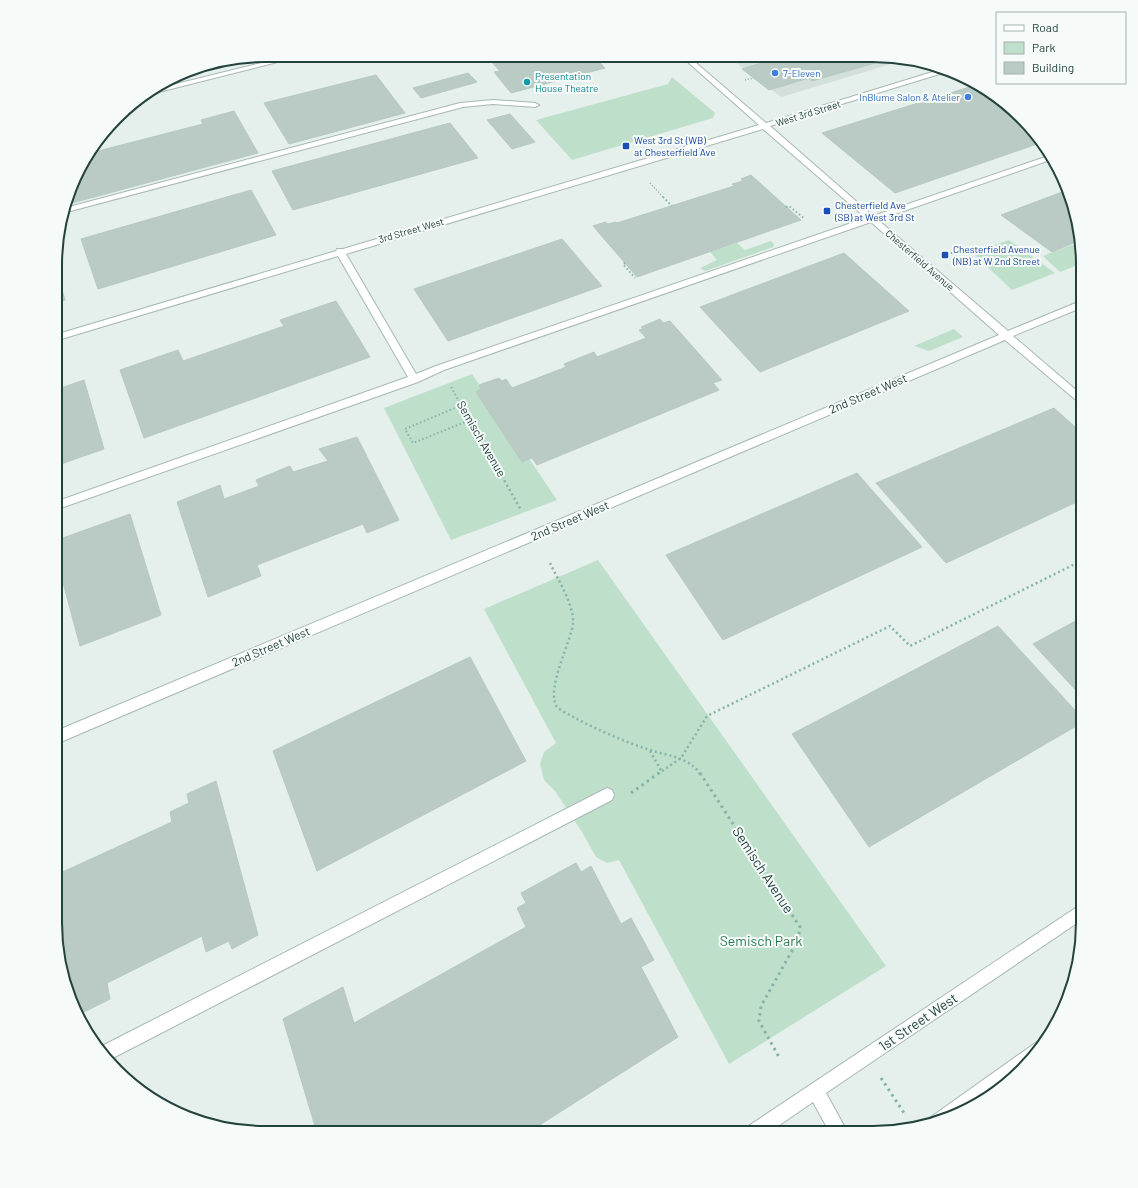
<svg xmlns="http://www.w3.org/2000/svg" width="1138" height="1188" viewBox="0 0 1138 1188" font-family="Barlow,sans-serif">
  <style>
    .built { fill: #d3dfdb }
    .green { fill: #bee0cb }
    .building { fill: #bacac5; stroke: #b7c9c3 }
    .lines { fill: none; stroke-linecap: round; stroke-linejoin: round }
    .minor-casing { stroke: #a7b8b4; stroke-width: 2 }
    .path-far3 { stroke: #85b3aa; stroke-width: 1.5; stroke-dasharray: 1 2; stroke-linecap: butt }
    .path-far2 { stroke: #85b3aa; stroke-width: 2; stroke-dasharray: 1.5 2.5; stroke-linecap: butt }
    .path-far1 { stroke: #85b3aa; stroke-width: 2.5; stroke-dasharray: 2 3; stroke-linecap: butt }
    .path { stroke: #85b3aa; stroke-width: 3; stroke-dasharray: 2.5 4; stroke-linecap: butt }
    .minor { fill: #fff; fill-rule: evenodd }
    .shop-dot { fill: #3f7fe0; stroke: #f6fbf9; stroke-width: 1.5 }
    .culture-dot { fill: #0f9aa8; stroke: #f6fbf9; stroke-width: 1.5 }
    .transit-dot { fill: #1a4fb4; stroke: #f6fbf9; stroke-width: 1.5 }
    .labels { text-anchor: middle; stroke-width: 4; stroke-linejoin: round; paint-order: stroke }
    .far-shop-label { font-size: 10px; fill: #366cbe; stroke: #f6fbf9; text-anchor: start }
    .far-culture-label { font-size: 10px; fill: #0d838f; stroke: #f6fbf9; text-anchor: start }
    .far-street-label { font-size: 10px; fill: #23423d; stroke: #f6fbf9 }
    .far-transit-label { font-size: 10px; fill: #164399; stroke: #f6fbf9; text-anchor: start }
    .street-label { font-size: 12px; fill: #23423d; stroke: #f6fbf9 }
    .near-street-label { font-size: 14px; fill: #23423d; stroke: #f6fbf9 }
    .near-park-label { font-size: 14px; fill: #2c7a53; stroke: #f6fbf9 }
    .rim { fill: none; stroke: #23423d; stroke-width: 2 }
  </style>
  <rect width="100%" height="100%" fill="#e5efec"/>
  <!-- built -->
  <path class="built" d="M727,56L900,57L908,59L781,97Z"/>
  <!-- green -->
  <path class="green" d="M672,77L715,113L713,118L572,160L536,120L668,84Z
    M1009,240L1055,273L1012,290L973,253Z
    M771,241L774,244L773,247L705,271L700,268L717,260L710,252L737,243L745,250Z
    M1071,245H1081L1083,263L1060,272L1043,256Z
    M954,329L963,337L929,351L914,346Z
    M472,374L557,500L451,540L384,408Z
    M598,560L886,966L729,1064L619,860L607,863L596,857L582,832L555,791L544,780L540,764L544,752L556,743L484,609Z"/>
  <!-- building -->
  <path class="building" d="M486,56H593L605,68L511,93L494,72L500,71Z
    M780,56L896,57L812,81Z
    M781,57L809,78L769,90L742,69Z
    M468,73L477,82L421,98L413,88Z
    M376,75L405,113L289,144L264,103Z
    M979,84L1021,116L1043,142L895,193L822,133Z
    M234,111L258,153L72,203L70,196L83,160L94,147L95,146L98,151L203,124L201,120Z
    M510,114L535,142L512,149L487,120Z
    M450,123L478,158L293,210L272,171Z
    M751,175L801,220L637,277L593,226L605,222L608,224L616,222L617,223L734,186L732,184L743,181L741,179Z
    M251,190L276,235L98,289L81,239Z
    M1062,192L1072,199L1080,240L1052,252L1001,215Z
    M562,239L602,286L448,341L414,289Z
    M844,253L909,311L760,372L700,307Z
    M59,279L65,300L59,302Z
    M336,301L370,357L144,438L120,370L178,350L183,361L284,326L280,320Z
    M660,319L663,323L670,321L722,380L713,383L719,390L537,465L532,458L522,462L476,392L481,389L479,385L499,378L502,381L506,379L512,388L566,367L564,364L594,352L597,357L646,338L639,330L643,329L641,327Z
    M84,380L104,449L58,465V389Z
    M1054,408L1083,434V499L946,563L876,483Z
    M357,437L399,520L367,533L363,524L257,565L261,576L208,597L177,502L220,485L224,499L259,486L256,480L290,466L293,472L328,461L319,449Z
    M857,473L922,547L723,640L666,555Z
    M130,514L161,615L80,646L57,560V540Z
    M1083,617V698L1033,644Z
    M998,626L1083,719V722L869,847L792,734Z
    M470,657L526,761L317,871L273,751Z
    M216,781L258,935L232,949L229,941L206,952L202,936L107,983L110,999L78,1015L66,991L55,937L56,875L172,822L170,812L189,803L187,794Z
    M576,863L581,872L591,866L621,924L631,918L654,960L641,967L678,1037L527,1133H317L283,1019L343,987L354,1023L526,927L517,908L526,903L521,893Z"/>
  <g class="lines">
    <defs>
      <path id="minor" d="M293,55H305L155,93L152,92L160,88Z
        M681,56H688L766,123L939,70L946,72L770,126L873,216L1051,155L1053,159L878,220L1008,331L1083,300V307L1013,336L1083,396V406L1005,340L56,744V731L999,335L871,222L444,370L418,382L58,509V501L408,377L338,256L58,340V334L336,251L337,249H343L759,125ZM763,129L866,218L436,366L416,374L346,254Z
        M493,100L535,103L539,105L535,107L493,104L463,107L63,213L65,208L460,103Z
        M607,788L612,790L614,795L612,800L109,1060L98,1048Z
        M1083,903V919L826,1093L848,1133H830L813,1102L768,1133H745L747,1127Z
        M1041,1039L1046,1041C1041,1048 1037,1055 1031,1061C1011,1085 960,1118 929,1124L931,1117Z"/>
    </defs>
    <!-- minor casing -->
    <use href="#minor" class="minor-casing"/>
    <!-- path-far3 -->
    <path class="path-far3" d="M745,80L754,78
      M650,183L664,198"/>
    <!-- path-far2 -->
    <path class="path-far2" d="M663,197L672,206
      M786,207L789,206L805,219
      M947,254L956,252
      M625,263L623,264L635,278
      M451,387L487,451
      M462,405L405,429L413,443L470,420"/>
    <!-- path-far1 -->
    <path class="path-far1" d="M487,450L521,510
      M550,563C557,578 574,605 573,622C572,641 545,689 557,707C561,711 570,715 575,718C598,730 625,742 650,750C668,756 689,757 700,774
      M650,751L662,772
      M658,774L681,758L707,716L890,626L910,646L1083,560"/>
    <!-- path -->
    <path class="path" d="M700,773L800,927L798,940L761,1006L759,1021L779,1057
      M631,793L659,773
      M881,1078L906,1116"/>
    <!-- minor -->
    <use href="#minor" class="minor"/>
  </g>
  <!-- markers -->
  <g class="shop-dot">
    <circle cx="775" cy="73" r="4"/>
    <circle cx="968" cy="97" r="4"/>
  </g>
  <circle class="culture-dot" cx="527" cy="82" r="4"/>
  <g class="transit-dot">
    <rect x="622" y="142" width="8" height="8" rx="2"/>
    <rect x="823" y="207" width="8" height="8" rx="2"/>
    <rect x="941" y="251" width="8" height="8" rx="2"/>
  </g>
  <g class="labels">
    <!-- far-shop labels -->
    <g class="far-shop-label">
      <text x="783" y="77">7-Eleven</text>
      <text x="960" y="101" text-anchor="end">InBlume Salon &amp; Atelier</text>
    </g>
    <!-- far-culture labels -->
    <g class="far-culture-label">
      <text x="535" y="80">Presentation<tspan x="535" dy="12">House Theatre</tspan></text>
    </g>
    <!-- far-street labels -->
    <g class="far-street-label">
      <text transform="translate(808 113) rotate(-17)" y="4">West 3rd Street</text>
      <text transform="translate(411 230) rotate(-16)" y="4">3rd Street West</text>
      <text transform="translate(920 260) rotate(41)" y="4">Chesterfield Avenue</text>
    </g>
    <!-- far-transit labels -->
    <g class="far-transit-label">
      <text x="634" y="144">West 3rd St (WB)<tspan x="634" dy="12">at Chesterfield Ave</tspan></text>
      <text x="835" y="209">Chesterfield Ave<tspan x="835" dy="12">(SB) at West 3rd St</tspan></text>
      <text x="953" y="253">Chesterfield Avenue<tspan x="953" dy="12">(NB) at W 2nd Street</tspan></text>
    </g>
    <!-- street labels -->
    <g class="street-label">
      <text transform="translate(868 394) rotate(-23)" y="4">2nd Street West</text>
      <text transform="translate(481 439) rotate(60)" y="4">Semisch Avenue</text>
      <text transform="translate(570 521) rotate(-23)" y="4">2nd Street West</text>
      <text transform="translate(271 647) rotate(-23)" y="4">2nd Street West</text>
    </g>
    <!-- near-street labels -->
    <g class="near-street-label">
      <text transform="translate(763 870) rotate(57)" y="5">Semisch Avenue</text>
      <text transform="translate(918 1022) rotate(-34)" y="5">1st Street West</text>
    </g>
    <!-- near-park labels -->
    <g class="near-park-label">
      <text x="761" y="946">Semisch Park</text>
    </g>
  </g>
  <!-- crop -->
  <path d="M0 0H1138V1188H0ZM265 62H873A203 203 0 0 1 1076 265V923A203 203 0 0 1 873 1126H265A203 203 0 0 1 62 923V265A203 203 0 0 1 265 62Z" fill="#f6fbf9" fill-rule="evenodd"/>
  <path class="rim" d="M265 62H873A203 203 0 0 1 1076 265V923A203 203 0 0 1 873 1126H265A203 203 0 0 1 62 923V265A203 203 0 0 1 265 62Z"/>
  <!-- legend -->
  <rect x="996" y="12" width="130" height="72" fill="#f6fbf9" stroke="#a2b1ae"/>
  <rect x="1004" y="25" width="20" height="6" fill="#ffffff" stroke="#a2b1ae"/>
  <text x="1032" y="32" font-size="12" fill="#23423d">Road</text>
  <rect x="1004" y="42" width="20" height="12" fill="#bee0cb" stroke="#a2b1ae"/>
  <text x="1032" y="52" font-size="12" fill="#23423d">Park</text>
  <rect x="1004" y="62" width="20" height="12" fill="#bacac5" stroke="#a2b1ae"/>
  <text x="1032" y="72" font-size="12" fill="#23423d">Building</text>
</svg>
